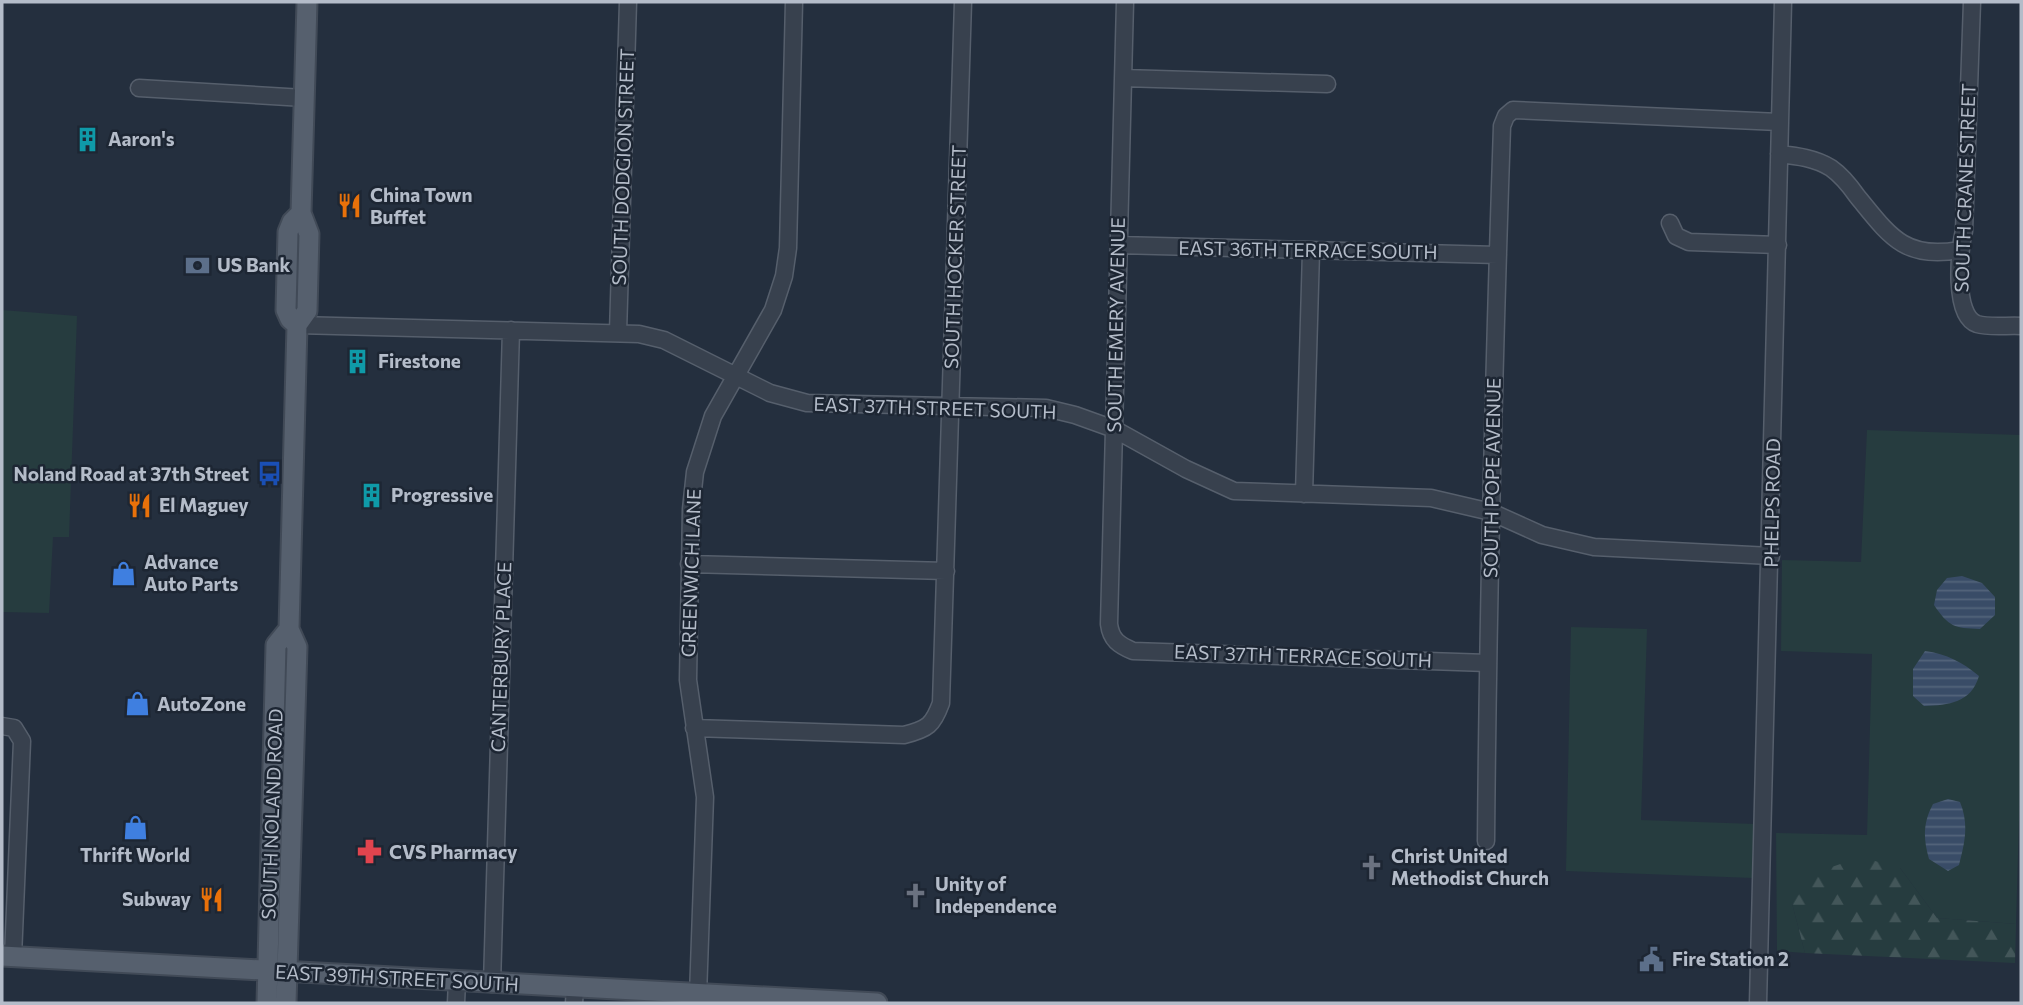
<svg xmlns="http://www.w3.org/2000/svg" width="2023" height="1005" viewBox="0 0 2023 1005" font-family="Commissioner,sans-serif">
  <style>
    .green { fill: #263c3f }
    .forest { fill: url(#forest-firs) }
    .water { fill: url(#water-rules) }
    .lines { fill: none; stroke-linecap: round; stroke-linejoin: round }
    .minor-casing { stroke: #565f6c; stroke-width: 19 }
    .major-casing { stroke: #414a57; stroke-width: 23 }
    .minor { stroke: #38414e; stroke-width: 16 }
    .major { stroke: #56606e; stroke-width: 19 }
    .labels { text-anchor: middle; stroke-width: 5; stroke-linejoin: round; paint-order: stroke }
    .poi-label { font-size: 19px; font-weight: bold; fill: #b4bcc9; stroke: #1d2633; text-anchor: start }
    .street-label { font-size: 19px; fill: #b4bcc9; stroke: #1d2633 }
  </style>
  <defs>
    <pattern id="forest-firs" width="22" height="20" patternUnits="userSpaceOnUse" patternTransform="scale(1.75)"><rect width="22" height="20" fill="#263c3f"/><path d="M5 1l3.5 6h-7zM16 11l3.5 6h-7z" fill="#435659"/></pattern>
    <pattern id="water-rules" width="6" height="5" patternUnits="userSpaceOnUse" patternTransform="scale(1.75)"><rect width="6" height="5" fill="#394c67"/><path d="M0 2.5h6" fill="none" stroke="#53647b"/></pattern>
  </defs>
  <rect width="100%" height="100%" fill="#242f3e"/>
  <!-- green -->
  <path class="green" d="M2,310L77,316L69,537H53L49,613L2,612Z
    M1867,430L2021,435V751L2016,924L1937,918L1900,868L1792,903L1805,953L1777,951L1776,833L1867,835L1872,654L1781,651L1782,560L1861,562Z
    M1571,627L1647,629L1641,820L1755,824L1753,878L1566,871Z"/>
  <!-- forest -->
  <path class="forest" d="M1861,857L1900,868L1937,918L2016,924L2015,963L1805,953L1792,903L1814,873Z"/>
  <!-- water -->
  <path class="water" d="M1962,576L1982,583L1995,597V615L1980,629C1954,628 1949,627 1934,605L1937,590L1947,578Z
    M1925,651C1947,654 1962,662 1979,676C1971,703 1949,705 1924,706L1913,696V669Z
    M1948,799L1960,802C1969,824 1965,842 1959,865L1948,871L1929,859C1923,838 1923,823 1933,804Z"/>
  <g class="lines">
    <defs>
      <path id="minor" d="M1125,2L1109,624C1111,640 1119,645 1133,651L1488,663
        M1972,2L1964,231C1959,250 1953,316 1977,324C1990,328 2008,325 2021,326
        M1123,78L1327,84
        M139,88L304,98
        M1779,154C1797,156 1815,158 1831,168C1841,175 1850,186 1857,196C1889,235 1904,260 1959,250
        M1670,223L1676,236L1689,242L1778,245
        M1118,245L1498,255
        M297,325L639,334L664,340L770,393L807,403L1046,408L1075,415L1114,429L1186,469L1234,491L1431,498L1491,512L1542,535L1594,547L1771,556
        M618,333L628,2
        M1304,494L1311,251
        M689,564L946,571
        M2,726L14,728L22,741L13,957
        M694,728L904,735C928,729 933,725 941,703L963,2
        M1486,841C1488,603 1494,365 1502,126L1506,116L1513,110L1779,122
        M492,984L511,330
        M698,995L705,797L688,680L691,509L695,472L713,416L773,310L784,276L788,248L794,2
        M456,1003L457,981
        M574,1003L575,988
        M1758,1003L1783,2"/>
      <path id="major" d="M297,325L290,319L286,310L288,232L292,222L301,213
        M2,956L877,1003
        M267,1003L276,645L289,629
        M286,1003L297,647L289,629L297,325L307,311L309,234L301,213L307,2"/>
    </defs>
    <!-- minor casing -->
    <use href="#minor" class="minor-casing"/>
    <!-- major casing -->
    <use href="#major" class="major-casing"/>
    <!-- minor -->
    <use href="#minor" class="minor"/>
    <!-- major -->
    <use href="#major" class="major"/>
  </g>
  <!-- icons -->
  <defs>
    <symbol id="building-bare" viewBox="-9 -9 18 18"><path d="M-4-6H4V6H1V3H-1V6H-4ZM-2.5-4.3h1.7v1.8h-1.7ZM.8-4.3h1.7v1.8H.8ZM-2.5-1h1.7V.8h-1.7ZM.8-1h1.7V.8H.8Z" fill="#0f9aa8" stroke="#1d2633" stroke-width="2.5" paint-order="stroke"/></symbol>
    <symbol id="restaurant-bare" viewBox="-9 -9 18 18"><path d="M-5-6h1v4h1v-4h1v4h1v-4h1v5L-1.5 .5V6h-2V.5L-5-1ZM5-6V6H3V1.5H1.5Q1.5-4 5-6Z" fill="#e8710a" stroke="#1d2633" stroke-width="2.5" paint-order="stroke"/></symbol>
    <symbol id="bank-bare" viewBox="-9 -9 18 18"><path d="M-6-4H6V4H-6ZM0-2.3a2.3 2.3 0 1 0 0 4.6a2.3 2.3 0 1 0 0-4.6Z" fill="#5c6f8a" stroke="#1d2633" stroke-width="2.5" paint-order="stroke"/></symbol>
    <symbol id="bus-bare" viewBox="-9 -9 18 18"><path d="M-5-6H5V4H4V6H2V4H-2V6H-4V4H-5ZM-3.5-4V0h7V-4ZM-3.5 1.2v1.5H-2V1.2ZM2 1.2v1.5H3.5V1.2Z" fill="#1a4fb4" stroke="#1d2633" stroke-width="2.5" paint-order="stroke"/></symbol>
    <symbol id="shop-bare" viewBox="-9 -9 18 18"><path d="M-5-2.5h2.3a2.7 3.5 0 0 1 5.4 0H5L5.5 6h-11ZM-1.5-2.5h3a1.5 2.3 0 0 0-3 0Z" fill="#3f7fe0" stroke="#1d2633" stroke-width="2.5" paint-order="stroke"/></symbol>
    <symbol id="pharmacy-bare" viewBox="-9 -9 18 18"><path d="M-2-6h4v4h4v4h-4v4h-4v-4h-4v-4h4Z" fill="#e0444e" stroke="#1d2633" stroke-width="2.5" paint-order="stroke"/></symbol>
    <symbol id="church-bare" viewBox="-9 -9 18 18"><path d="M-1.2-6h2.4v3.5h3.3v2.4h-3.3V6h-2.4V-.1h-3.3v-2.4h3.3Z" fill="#6b7280" stroke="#1d2633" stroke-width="2.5" paint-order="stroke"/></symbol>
    <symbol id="civic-bare" viewBox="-9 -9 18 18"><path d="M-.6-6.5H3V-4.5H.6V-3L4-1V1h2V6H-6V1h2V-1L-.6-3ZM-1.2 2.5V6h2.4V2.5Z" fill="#5c6f8a" stroke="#1d2633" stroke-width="2.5" paint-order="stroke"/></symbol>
  </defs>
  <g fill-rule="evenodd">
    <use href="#building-bare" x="70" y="122" width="35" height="35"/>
    <use href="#restaurant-bare" x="332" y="188" width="35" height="35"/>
    <use href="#bank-bare" x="180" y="248" width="35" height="35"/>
    <use href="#building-bare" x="340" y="344" width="35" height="35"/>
    <use href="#bus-bare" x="252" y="456" width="35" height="35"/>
    <use href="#building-bare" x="354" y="478" width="35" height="35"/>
    <use href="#restaurant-bare" x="122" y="488" width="35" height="35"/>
    <use href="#shop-bare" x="106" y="556" width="35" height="35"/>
    <use href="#shop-bare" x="120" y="686" width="35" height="35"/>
    <use href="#shop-bare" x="118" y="810" width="35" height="35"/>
    <use href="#pharmacy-bare" x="352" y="834" width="35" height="35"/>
    <use href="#church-bare" x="1354" y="850" width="35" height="35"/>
    <use href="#church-bare" x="898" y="878" width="35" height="35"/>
    <use href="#restaurant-bare" x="194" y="882" width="35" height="35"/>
    <use href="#civic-bare" x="1634" y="942" width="35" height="35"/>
  </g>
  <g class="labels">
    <!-- poi labels -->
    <g class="poi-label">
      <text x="108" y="146">Aaron's</text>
      <text x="370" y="202">China Town<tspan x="370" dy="22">Buffet</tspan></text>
      <text x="217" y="272">US Bank</text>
      <text x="378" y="368">Firestone</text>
      <text x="249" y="481" text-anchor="end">Noland Road at 37th Street</text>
      <text x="391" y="502">Progressive</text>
      <text x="159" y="512">El Maguey</text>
      <text x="144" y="569">Advance<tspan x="144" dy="22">Auto Parts</tspan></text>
      <text x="157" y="711">AutoZone</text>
      <text x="389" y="859">CVS Pharmacy</text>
      <text x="135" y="862" text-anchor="middle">Thrift World</text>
      <text x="1391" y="863">Christ United<tspan x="1391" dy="22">Methodist Church</tspan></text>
      <text x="935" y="891">Unity of<tspan x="935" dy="22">Independence</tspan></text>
      <text x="191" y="906" text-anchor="end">Subway</text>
      <text x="1672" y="966">Fire Station 2</text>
    </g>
    <!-- street labels -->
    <g class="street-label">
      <text transform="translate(623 167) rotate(-88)" y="7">SOUTH DODGION STREET</text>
      <text transform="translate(1965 188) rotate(-88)" y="7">SOUTH CRANE STREET</text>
      <text transform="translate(1308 250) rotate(1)" y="7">EAST 36TH TERRACE SOUTH</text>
      <text transform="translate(955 257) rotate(-88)" y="7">SOUTH HOCKER STREET</text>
      <text transform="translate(1116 325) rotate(-89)" y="7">SOUTH EMERY AVENUE</text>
      <text transform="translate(935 408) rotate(2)" y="7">EAST 37TH STREET SOUTH</text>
      <text transform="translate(1492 478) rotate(-89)" y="7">SOUTH POPE AVENUE</text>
      <text transform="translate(1772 503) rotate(-89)" y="7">PHELPS ROAD</text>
      <text transform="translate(691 573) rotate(-88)" y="7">GREENWICH LANE</text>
      <text transform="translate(1303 656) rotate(2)" y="7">EAST 37TH TERRACE SOUTH</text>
      <text transform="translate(501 657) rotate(-88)" y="7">CANTERBURY PLACE</text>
      <text transform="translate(272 814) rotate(-88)" y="7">SOUTH NOLAND ROAD</text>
      <text transform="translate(397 978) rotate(3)" y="7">EAST 39TH STREET SOUTH</text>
    </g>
  </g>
  <!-- border -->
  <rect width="2023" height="1005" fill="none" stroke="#b4bcc9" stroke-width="7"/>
</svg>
